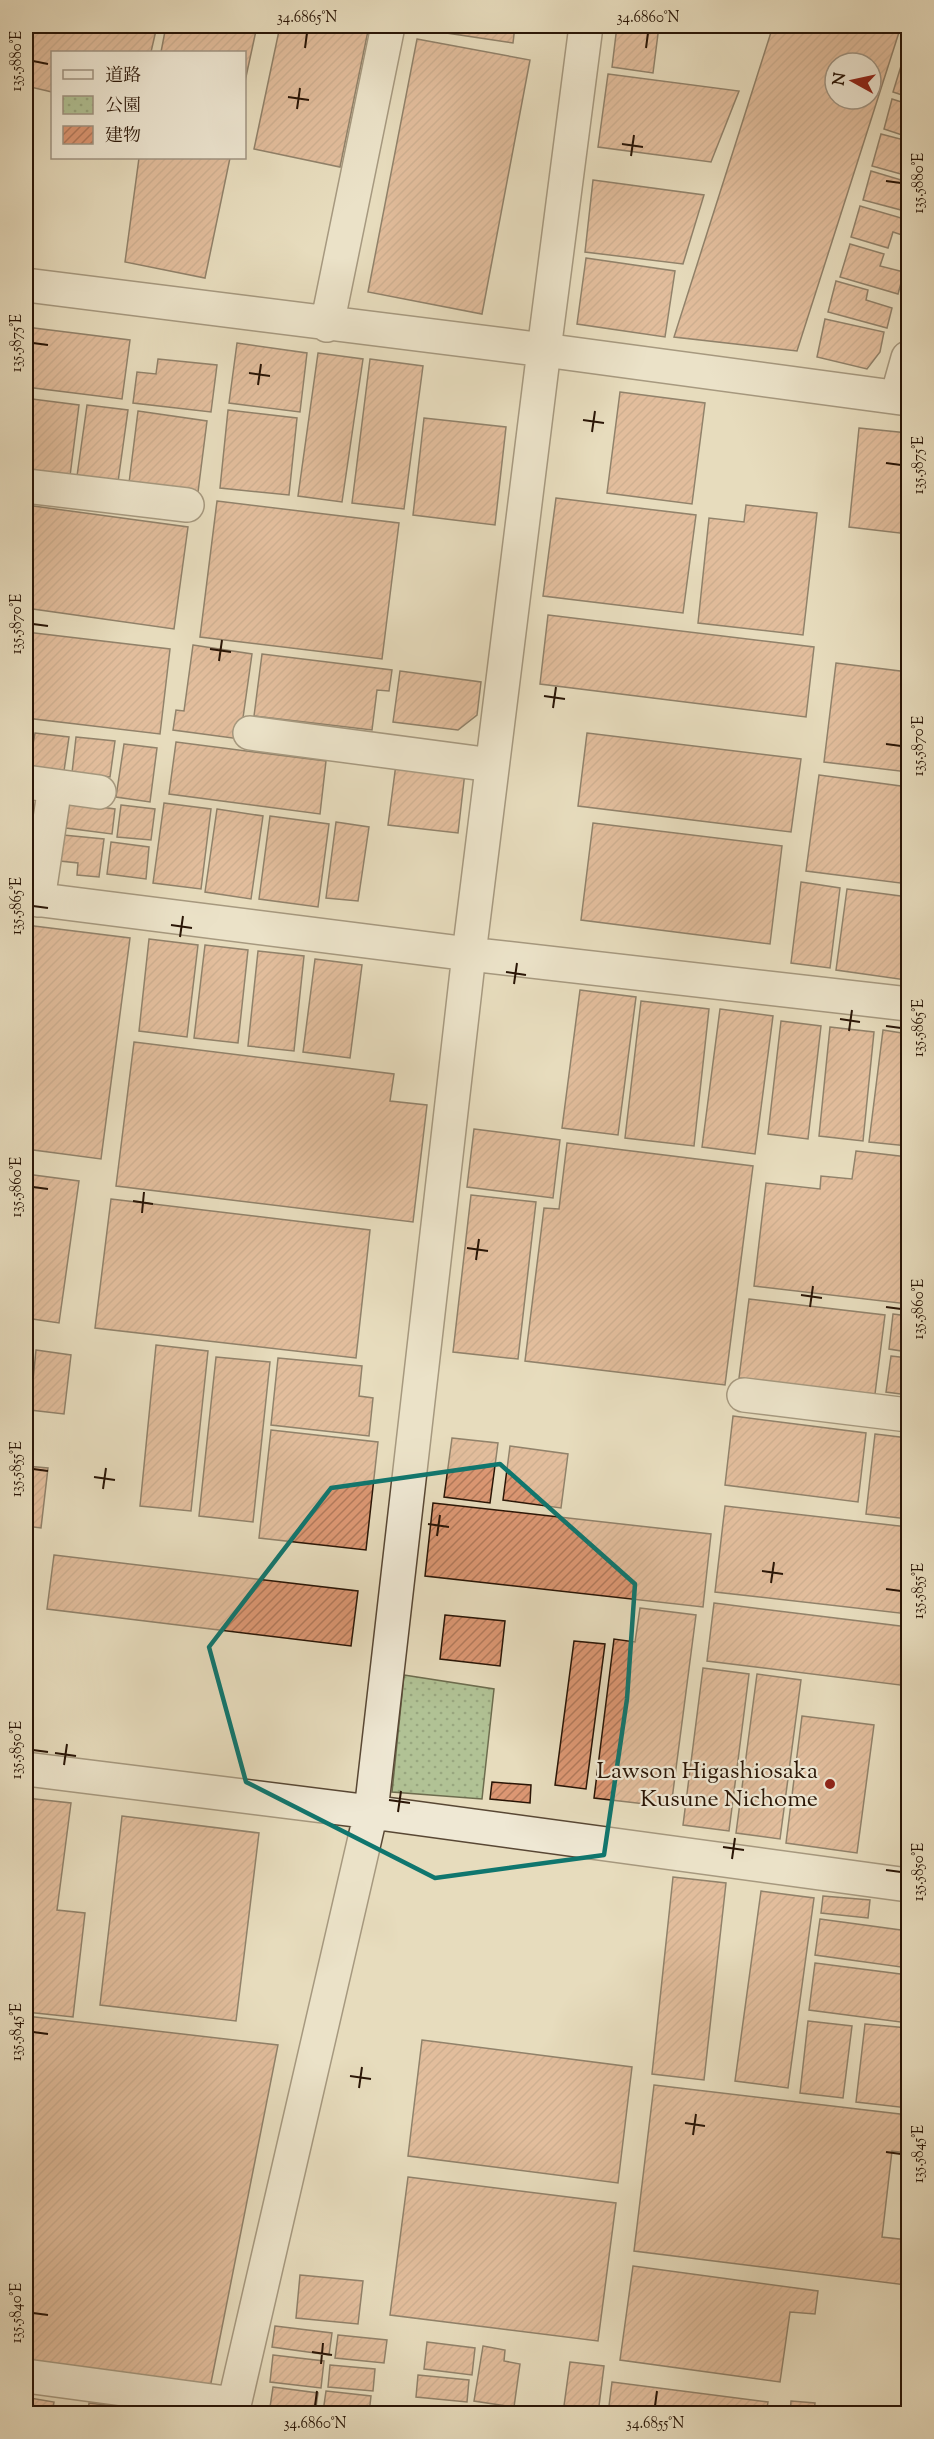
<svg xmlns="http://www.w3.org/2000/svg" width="934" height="2439" viewBox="0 0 934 2439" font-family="'Sorts Mill Goudy','Noto Serif JP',serif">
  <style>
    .park { fill: url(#park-dots); stroke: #6d6c4e; stroke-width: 1.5 }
    .building { fill: url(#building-hatch); stroke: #291506; stroke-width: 1.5; fill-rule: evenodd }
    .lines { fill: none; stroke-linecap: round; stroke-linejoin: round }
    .minor-casing { stroke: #584734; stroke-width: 36 }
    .minor { stroke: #efe8d4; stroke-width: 33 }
    .marked { fill: none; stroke: #0f766e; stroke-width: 4.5; stroke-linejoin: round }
    .ticks { fill: none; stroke: #291506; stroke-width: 2 }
    .poi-dot { fill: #8f2418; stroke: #efe8d4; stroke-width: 2 }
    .labels { text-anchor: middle; stroke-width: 4.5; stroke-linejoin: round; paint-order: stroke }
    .poi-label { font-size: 24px; fill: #291506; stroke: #efe8d4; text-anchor: end }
    .neatline { fill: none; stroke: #291506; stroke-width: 2 }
    .ticks-label { font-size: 15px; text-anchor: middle; fill: #291506 }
  </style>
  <defs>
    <pattern id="park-dots" width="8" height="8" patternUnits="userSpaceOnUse" patternTransform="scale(1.5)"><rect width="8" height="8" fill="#b1c295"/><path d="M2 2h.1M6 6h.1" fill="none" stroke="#98a67f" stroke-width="1.8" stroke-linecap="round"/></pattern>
    <pattern id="building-hatch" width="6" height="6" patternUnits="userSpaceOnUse" patternTransform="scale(1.5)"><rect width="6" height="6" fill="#dc9773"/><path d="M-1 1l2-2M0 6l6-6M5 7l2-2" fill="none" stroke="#b27a5c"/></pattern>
  </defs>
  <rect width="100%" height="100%" fill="#e7dcbd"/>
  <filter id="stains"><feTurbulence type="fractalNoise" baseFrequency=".00333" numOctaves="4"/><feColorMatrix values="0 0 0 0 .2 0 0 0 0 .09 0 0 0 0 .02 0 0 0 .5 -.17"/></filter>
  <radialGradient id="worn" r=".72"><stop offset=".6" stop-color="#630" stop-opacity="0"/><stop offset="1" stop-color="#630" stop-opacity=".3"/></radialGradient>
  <!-- park -->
  <path class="park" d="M404,1675L494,1689L482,1799L392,1792Z"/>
  <!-- building -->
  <path class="building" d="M26,26H157L151,52H52V92L26,86Z
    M166,26H257L244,86V52H161Z
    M280,26H369L340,167L254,149Z
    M420,26H515L513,43L420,29Z
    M617,26H659L653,73L612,67Z
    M773,26H901L797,351L674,337ZM835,63H871V99H835Z
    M417,39L530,60L482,314L368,292Z
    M905,53L908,54V97L893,92Z
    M608,74L739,91L711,162L598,147Z
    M892,99L908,104V137L884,129Z
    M881,134L908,141V176L872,166Z
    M139,158H230L205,278L125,262Z
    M871,171L908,182V198L904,197L901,210L863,200Z
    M593,180L704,195L683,264L585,252Z
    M860,206L908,220V237L893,232L888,248L851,237Z
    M850,244L884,254L880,266L904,272L898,294L840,277Z
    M586,258L675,271L665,337L577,324Z
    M836,281L868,290L866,300L892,308L887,328L828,312Z
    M825,319L884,332L880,352L867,369L817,357Z
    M26,327L130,340L122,399L26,387Z
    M237,343L307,353L300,412L229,403Z
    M318,353L363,359L342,502L298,496Z
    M158,359L217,365L211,412L133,403L137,372L156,374Z
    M370,359L423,366L404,509L352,503Z
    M620,392L705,403L692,504L607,493Z
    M32,399L79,405L70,476L26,471Z
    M87,405L128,410L118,482L77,476Z
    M228,410L297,418L289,495L220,488Z
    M138,411L207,421L198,492L129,483Z
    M424,418L506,427L495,525L413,515Z
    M859,428L908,433V534L849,527Z
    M556,498L696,515L683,613L543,596Z
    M217,501L399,523L382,659L200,637Z
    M26,505L188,527L174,629L26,608Z
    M746,505L817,513L803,635L698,623L709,518L744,522Z
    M548,615L814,647L806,717L540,684Z
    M26,632L170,649L160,734L26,718Z
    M193,645L252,654L240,739L173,730L176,710L184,711Z
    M262,654L392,670L389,691L377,690L372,730L254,716Z
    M836,663L908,672V772L824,762Z
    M400,671L481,682L477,715L458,730L393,722Z
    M26,733L31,734L27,765H26Z
    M35,733L69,737L64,771L29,766Z
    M587,733L801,759L791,832L578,806Z
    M76,737L115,741L110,777L72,773Z
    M176,742L326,761L320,814L169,794Z
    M124,744L157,748L150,802L116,797Z
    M396,764L465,772L458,833L388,825Z
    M819,775L908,787V884L806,871Z
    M26,801H28L26,826Z
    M69,803L115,809L112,834L66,828Z
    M164,803L211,809L201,889L153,883Z
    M121,805L155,809L151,840L117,837Z
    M217,809L263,816L251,899L205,892Z
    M270,816L329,824L318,907L259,899Z
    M336,822L369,827L358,901L326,898Z
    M593,823L782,846L770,944L581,920Z
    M63,835L104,839L99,877L77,875L78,863L60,861Z
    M111,842L149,847L146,879L107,874Z
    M801,882L840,888L830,968L791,963Z
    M847,889L908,897V964L906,980L836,970Z
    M26,925L130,938L101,1159L26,1149Z
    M149,939L198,945L187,1037L139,1031Z
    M205,945L248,950L238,1043L194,1038Z
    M258,951L304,956L294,1051L248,1046Z
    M315,959L362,965L350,1058L303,1052Z
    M580,990L636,997L618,1135L562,1128Z
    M641,1001L709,1009L694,1146L625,1138Z
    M720,1009L773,1016L755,1154L702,1147Z
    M781,1021L821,1026L808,1139L768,1134Z
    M830,1027L874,1032L863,1141L819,1136Z
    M883,1030L908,1034V1146L869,1142Z
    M134,1042L394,1074L390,1101L427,1105L413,1222L116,1186Z
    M474,1129L560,1140L553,1198L467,1187Z
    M567,1143L753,1166L725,1385L525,1361L544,1208L559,1209Z
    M856,1151L908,1157V1304L754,1286L766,1183L820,1189L821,1176L852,1179Z
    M26,1174L79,1181L59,1323L26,1318Z
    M471,1195L536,1202L518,1359L453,1352Z
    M111,1199L370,1230L356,1358L95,1328Z
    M749,1299L885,1315L875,1394L739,1378Z
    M893,1314L908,1316V1352L889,1349Z
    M156,1345L208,1351L191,1511L140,1506Z
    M26,1350H32L27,1387H26Z
    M36,1350L71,1355L64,1414L30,1410Z
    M891,1356L908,1358V1395L886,1392Z
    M216,1357L270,1362L253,1522L199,1516Z
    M278,1358L362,1366L359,1396L373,1398L369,1436L271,1425Z
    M733,1416L866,1433L858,1502L725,1485Z
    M271,1430L378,1442L366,1550L259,1538Z
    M875,1434L908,1438V1519L866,1514Z
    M452,1438L498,1443L490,1503L444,1497Z
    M510,1446L568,1454L561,1508L503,1500Z
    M26,1466L48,1468L41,1528L26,1526Z
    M433,1503L711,1534L703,1607L425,1576Z
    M725,1506L908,1527V1614L715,1592Z
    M26,1532L33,1533L30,1557H26Z
    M54,1555L358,1591L351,1646L47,1609Z
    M26,1562L30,1563L27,1590L26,1589Z
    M714,1603L908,1627V1686L707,1661Z
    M640,1608L696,1615L671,1807L594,1798L614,1639L635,1642Z
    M445,1615L505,1621L500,1666L440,1659Z
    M574,1641L605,1644L586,1789L555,1785Z
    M703,1668L749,1674L729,1831L683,1825Z
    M757,1674L801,1680L780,1839L736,1833Z
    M802,1716L874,1725L857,1853L786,1843Z
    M492,1782L531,1785L530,1803L490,1799Z
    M26,1798L71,1803L57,1910L85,1913L73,2017L26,2012Z
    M122,1816L259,1833L236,2021L100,2005Z
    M673,1877L726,1883L704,2080L652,2074Z
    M761,1891L814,1898L788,2088L735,2081Z
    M823,1896L870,1900L868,1918L821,1913Z
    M820,1919L908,1931V1968L815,1955Z
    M815,1963L908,1975V2023L809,2010Z
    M26,2016L278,2045L210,2388L26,2365Z
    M808,2021L852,2026L843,2098L800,2093Z
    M865,2024L908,2028V2108L856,2102Z
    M422,2040L632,2067L618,2183L408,2156Z
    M654,2085L908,2115V2153L892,2151L882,2237L908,2240L906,2285L634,2251Z
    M408,2177L616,2203L598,2341L390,2315Z
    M633,2266L818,2291L815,2314L790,2312L780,2382L620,2360Z
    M300,2275L363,2281L358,2324L296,2318Z
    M275,2326L332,2333L329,2355L272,2347Z
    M338,2335L387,2340L384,2363L335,2358Z
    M427,2342L475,2348L472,2375L424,2369Z
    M483,2346L505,2350L504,2361L520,2364L514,2407L474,2401Z
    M273,2355L324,2361L321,2388L270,2382Z
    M570,2362L604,2366L598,2414L563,2413Z
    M330,2365L375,2369L373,2391L328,2387Z
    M418,2375L469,2380L467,2402L416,2397Z
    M612,2382L768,2402L766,2414H608Z
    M273,2387L318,2393L315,2414H269Z
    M326,2391L371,2396L369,2414L323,2412Z
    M30,2398L54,2402L52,2414H28Z
    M791,2401L815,2403L814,2414H790Z
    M89,2403L114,2406L113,2414H88Z
    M476,2409L514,2414H476Z"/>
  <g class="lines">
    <defs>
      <path id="minor" d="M26,285L544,350L908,399
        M327,325L388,26
        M897,397L908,358
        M26,486L187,505
        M250,733L492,765
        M26,782L99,792
        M26,898L469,954L908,1004
        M38,900L55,786
        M744,1395L908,1415
        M26,1769L371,1812L908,1885
        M26,2376L234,2404
        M232,2414L371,1812L469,954L544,350L586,26"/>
    </defs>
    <!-- minor casing -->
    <use href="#minor" class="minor-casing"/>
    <!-- minor -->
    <use href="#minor" class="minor"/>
  </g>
  <!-- marked area -->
  <path d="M0 0H934V2439H0ZM500,1464L635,1584L627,1699L604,1855L435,1878L246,1782L209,1647L331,1488Z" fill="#e7dcbd" fill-opacity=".55" fill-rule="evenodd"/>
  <path class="marked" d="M500,1464L635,1584L627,1699L604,1855L435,1878L246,1782L209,1647L331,1488Z"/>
  <!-- ticks -->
  <path class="ticks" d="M305,48L307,33M646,48L648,33M33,61L48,64M288,97L309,100M297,109L300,88M622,144L643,147M631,156L634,135M886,181L901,183M33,343L48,345M249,373L270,376M258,385L261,364M583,420L604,423M592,432L595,411M886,463L901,465M33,624L48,626M210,649L231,652M219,661L222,640M544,696L565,699M553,708L556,687M886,744L901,746M33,906L48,908M171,925L192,928M180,937L183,916M506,972L526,975M514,984L517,963M840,1019L860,1022M886,1026L901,1028M849,1031L852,1010M33,1187L48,1189M133,1201L153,1204M142,1213L144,1192M467,1248L488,1251M476,1260L479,1239M801,1295L822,1298M810,1307L813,1286M886,1307L901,1309M33,1469L48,1471M94,1477L115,1480M103,1489L106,1468M428,1524L449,1527M437,1536L440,1515M762,1571L783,1574M771,1583L774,1562M886,1589L901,1591M33,1750L48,1752M55,1753L76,1756M64,1765L67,1744M389,1800L410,1803M398,1812L401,1791M723,1847L744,1850M732,1859L735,1838M886,1870L901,1872M33,2032L48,2034M350,2076L371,2079M359,2088L362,2067M685,2123L705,2126M693,2135L696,2114M886,2152L901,2154M33,2313L48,2315M312,2352L332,2355M321,2364L323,2343M315,2406L317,2391M655,2406L657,2391"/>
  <!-- markers -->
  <circle class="poi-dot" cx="830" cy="1784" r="6"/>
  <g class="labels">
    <!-- poi labels -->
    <g class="poi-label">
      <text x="818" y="1778">Lawson Higashiosaka<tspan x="818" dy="28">Kusune Nichome</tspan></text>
    </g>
  </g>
  <!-- margin -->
  <rect width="934" height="2439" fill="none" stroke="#e7dcbd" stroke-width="66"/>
  <!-- legend -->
  <rect x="51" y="51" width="195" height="108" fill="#efe8d4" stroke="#a09482" stroke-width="1.5"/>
  <rect x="63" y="70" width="30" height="9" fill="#efe8d4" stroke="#a09482" stroke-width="1.5"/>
  <text x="105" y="81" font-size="18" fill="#291506">道路</text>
  <rect x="63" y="96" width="30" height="18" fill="url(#park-dots)" stroke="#a09482" stroke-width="1.5"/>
  <text x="105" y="111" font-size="18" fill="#291506">公園</text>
  <rect x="63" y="126" width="30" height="18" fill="url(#building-hatch)" stroke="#a09482" stroke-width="1.5"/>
  <text x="105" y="141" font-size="18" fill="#291506">建物</text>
  <!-- north arrow -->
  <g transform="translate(853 81) rotate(278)"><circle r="28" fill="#efe8d4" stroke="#a09482" stroke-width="1.5"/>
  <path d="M0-4.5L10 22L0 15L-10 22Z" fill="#8f2418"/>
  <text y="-9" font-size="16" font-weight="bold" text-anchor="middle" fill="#291506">N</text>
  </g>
  <rect x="33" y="33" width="868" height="2373" class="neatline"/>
  <g class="ticks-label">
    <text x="307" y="22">34.6865°N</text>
    <text x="648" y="22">34.6860°N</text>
    <text transform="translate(16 61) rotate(-90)" y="5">135.5880°E</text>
    <text transform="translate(918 183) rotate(-90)" y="5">135.5880°E</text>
    <text transform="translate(16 343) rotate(-90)" y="5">135.5875°E</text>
    <text transform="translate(918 465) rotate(-90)" y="5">135.5875°E</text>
    <text transform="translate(16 624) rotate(-90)" y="5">135.5870°E</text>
    <text transform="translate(918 746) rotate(-90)" y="5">135.5870°E</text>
    <text transform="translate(16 906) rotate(-90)" y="5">135.5865°E</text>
    <text transform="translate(918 1028) rotate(-90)" y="5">135.5865°E</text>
    <text transform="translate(16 1187) rotate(-90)" y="5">135.5860°E</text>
    <text transform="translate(918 1309) rotate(-90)" y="5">135.5860°E</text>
    <text transform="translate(16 1469) rotate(-90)" y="5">135.5855°E</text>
    <text transform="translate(918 1591) rotate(-90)" y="5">135.5855°E</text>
    <text transform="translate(16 1750) rotate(-90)" y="5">135.5850°E</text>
    <text transform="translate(918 1872) rotate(-90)" y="5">135.5850°E</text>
    <text transform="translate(16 2032) rotate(-90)" y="5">135.5845°E</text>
    <text transform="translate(918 2154) rotate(-90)" y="5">135.5845°E</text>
    <text transform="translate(16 2313) rotate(-90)" y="5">135.5840°E</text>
    <text x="315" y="2428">34.6860°N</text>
    <text x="655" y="2428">34.6855°N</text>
  </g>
  <rect width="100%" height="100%" filter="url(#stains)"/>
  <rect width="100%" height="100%" fill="url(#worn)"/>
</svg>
